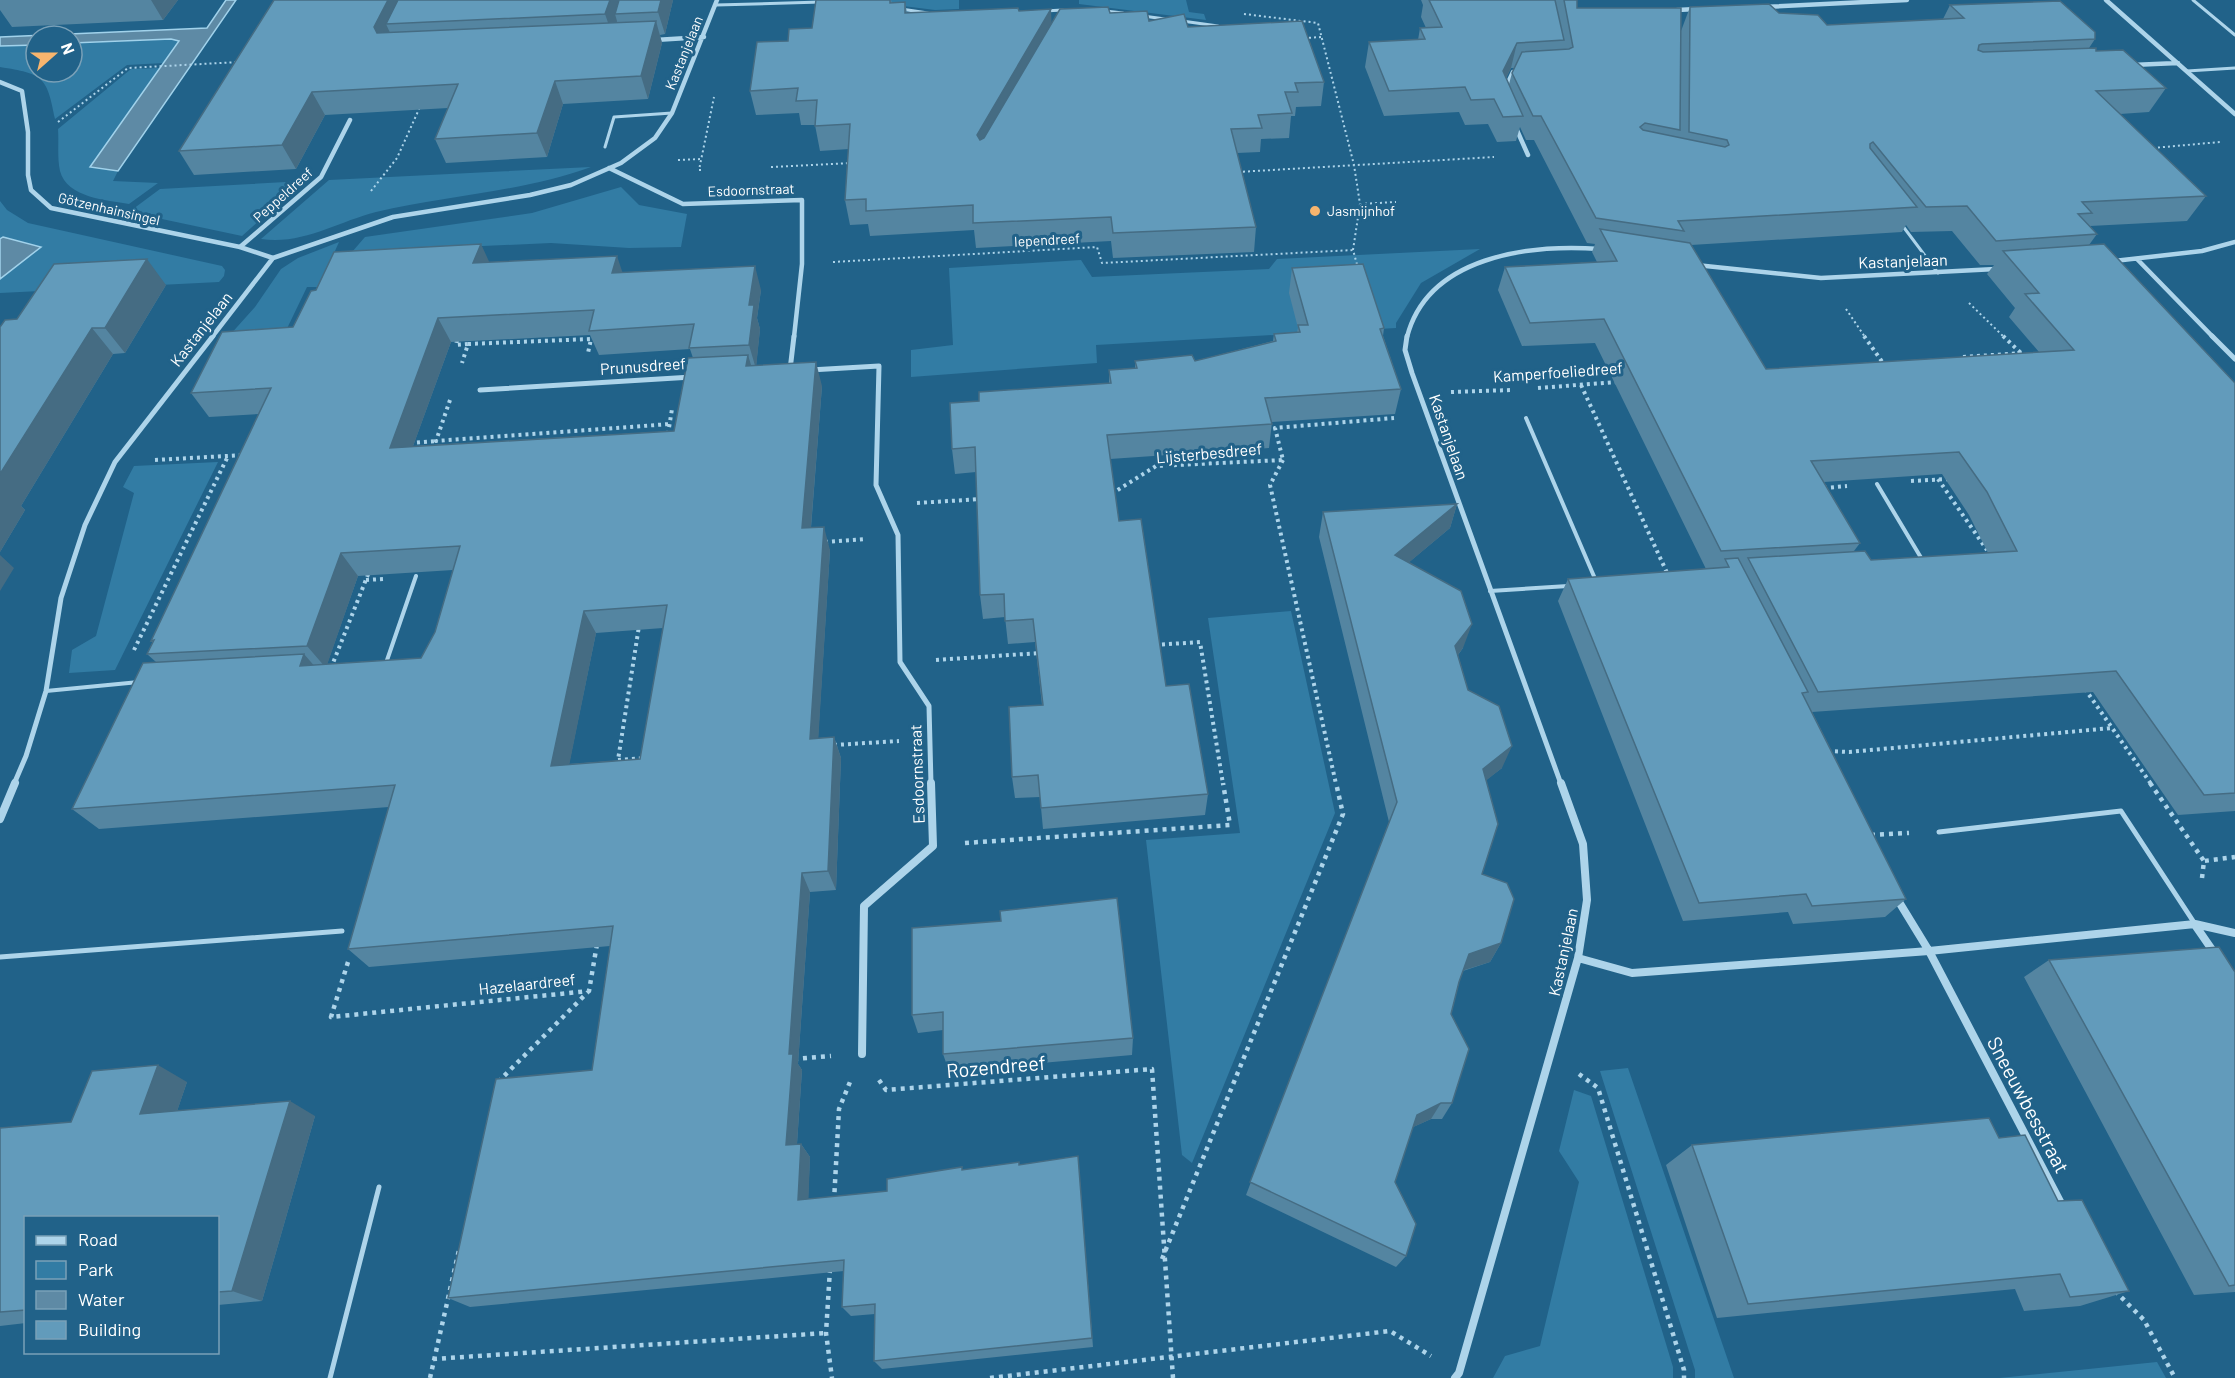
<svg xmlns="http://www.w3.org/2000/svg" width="2235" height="1378" viewBox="0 0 2235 1378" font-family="Barlow,sans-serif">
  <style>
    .green { fill: #327ca4 }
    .water { fill: #5e8aa5; stroke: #a1d2eb; stroke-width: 1.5 }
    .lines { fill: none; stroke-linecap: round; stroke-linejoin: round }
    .path-far2 { stroke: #add4ea; stroke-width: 2; stroke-dasharray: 2 3; stroke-linecap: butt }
    .path-far1 { stroke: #add4ea; stroke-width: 4; stroke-dasharray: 3 4; stroke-linecap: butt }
    .path { stroke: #add4ea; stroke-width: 4.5; stroke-dasharray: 4 5; stroke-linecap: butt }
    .lane-far2 { stroke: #add4ea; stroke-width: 3 }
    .lane-far1 { stroke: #add4ea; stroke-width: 4 }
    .lane { stroke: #add4ea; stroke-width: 5 }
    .street-far2 { stroke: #add4ea; stroke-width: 4.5 }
    .street-far1 { stroke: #add4ea; stroke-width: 5 }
    .street { stroke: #add4ea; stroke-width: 8 }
    .wall { fill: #5485a1; fill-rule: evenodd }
    .shaded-wall { fill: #456c83 }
    .building { fill: #629bbb; stroke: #456c83; stroke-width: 1.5; fill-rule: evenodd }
    .poi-dot { fill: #f7b56e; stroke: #216289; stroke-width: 2 }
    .labels { text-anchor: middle; stroke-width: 6; stroke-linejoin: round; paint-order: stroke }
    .far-street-label { font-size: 14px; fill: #fff; stroke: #216289 }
    .far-poi-label { font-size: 14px; fill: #fff; stroke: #216289; text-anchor: start }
    .street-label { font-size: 16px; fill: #fff; stroke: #216289 }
    .near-street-label { font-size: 20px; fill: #fff; stroke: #216289 }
  </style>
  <rect width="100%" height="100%" fill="#216289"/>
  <!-- green -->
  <path class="green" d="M855,0H959V9L935,10Z
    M1079,0H1186L1189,12L1204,14L1206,20L1079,4Z
    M171,39L179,41L164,63L127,65L55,119C47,76 43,74 0,67V46L36,45V72H72V43Z
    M160,68L91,167L118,171L113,181L158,183L129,204C107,200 67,198 60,171C57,158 59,142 58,129L131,69Z
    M591,167C522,192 448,195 376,212C337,222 303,245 261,239L329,180Z
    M304,181L242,236L129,212L160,189Z
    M621,187L639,205L687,214L681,247L629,248L551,243L352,252L365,237L532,213Z
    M0,201L7,210L28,223L222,266L225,270L224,276L219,282L0,293V279L40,247L3,237L0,239Z
    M339,242L319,287H307L280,343L220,346L255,307L281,269L298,258Z
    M1480,249L1421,283L1396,323V328L1096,345L1097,363L911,377V350L953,345L949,268L1081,260L1092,277L1269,269L1277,259Z
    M218,462L115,670L69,673L72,650L96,636L134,493L123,487L134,466Z
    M1291,611L1335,813L1192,1163L1182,1155L1146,840L1240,833L1208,618Z
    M1628,1068L1734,1378H1695V1370L1600,1071Z
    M1574,1090L1591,1096L1673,1367V1378H1493L1505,1356L1540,1346L1579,1182L1559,1151Z
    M2157,1362L2166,1378H1999Z"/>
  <!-- water -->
  <path class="water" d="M226,0H236L118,171L90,167L179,41L171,39L72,43V36H36V45L0,46V37L207,28Z
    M3,237L41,247L0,279V239Z"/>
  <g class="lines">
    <!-- path-far2 -->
    <path class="path-far2" d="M1244,14L1318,23L1354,165L1360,204L1353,250L1358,268
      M1304,38L1323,37
      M58,122L128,68L239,62
      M2153,148L2220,142
      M678,160L702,159
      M771,167L851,163
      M701,170H699L714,97
      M1238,172L1494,157
      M371,191L397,158L420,107
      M1360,204L1396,202
      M833,262L1097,247L1102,263L1353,250
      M1969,303L2004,337
      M1846,309L1865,337"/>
    <!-- path-far1 -->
    <path class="path-far1" d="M1864,336L1883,363
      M2003,336L2022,354
      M457,340L456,345L468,344L462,363
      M468,344L591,339L588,353
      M1963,357L2022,353
      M1581,385L1668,575
      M1538,388L1617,382
      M1451,392L1512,390
      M450,400L436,441L670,424
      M668,434L672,409
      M410,443L436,441
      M155,460L244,455
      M1283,460L1270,485L1336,784
      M1938,479L1987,550
      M1911,481L1949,479
      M1824,488L1847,486
      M1111,491H1116L1156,466L1283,460L1275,428L1394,418
      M917,503L981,499
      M825,542L865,539
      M366,580L384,579
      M1155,645L1200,642L1223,784
      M134,650L228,456
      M936,660L1040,653
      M331,668L369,572
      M2085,689L2151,784
      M834,745L899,741
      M1828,751L1849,752L2112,728
      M618,760L644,758
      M620,763L618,760L639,626"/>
    <!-- path -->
    <path class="path" d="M2150,783L2204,861
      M1871,835L1909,833
      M965,843L1230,825L1223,783
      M2202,878L2204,861L2235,857
      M348,962L331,1017L589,991L597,944
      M794,1059L831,1056
      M1579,1074L1598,1088L1684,1370V1378
      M879,1080L886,1090L1152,1069L1173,1378
      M498,1082L588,992
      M834,1201L839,1109L850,1082
      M1162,1259L1343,814L1336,783
      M830,1269L826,1333L832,1378
      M2115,1291L2144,1320L2175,1378
      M433,1359L826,1333
      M430,1378L459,1250
      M990,1378L1390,1331L1431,1356"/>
    <!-- lane-far2 -->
    <path class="lane-far2" d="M2193,0L2235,35
      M716,5L821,2
      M901,9L928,13
      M1044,11L1063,10
      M1105,11L1123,13
      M1143,16L1165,19
      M1182,21L1218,26
      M2187,71L2235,68
      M605,147L614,117L672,113
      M1902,225L1938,273"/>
    <!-- lane-far1 -->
    <path class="lane-far1" d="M1526,418L1596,581
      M1877,484L1923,561
      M1490,591L1568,586
      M385,666L416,576
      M46,691L139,682"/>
    <!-- lane -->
    <path class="lane" d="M1939,832L2121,811L2195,924
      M0,957L342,931
      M330,1378L379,1187"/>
    <!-- street-far2 -->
    <path class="street-far2" d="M2106,0L2235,114
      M1764,7L1907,0
      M1677,13V10L1697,9
      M655,40L704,37
      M2132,65L2178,63
      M0,82L22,91L28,132V175L31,190L51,208L240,247L273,258
      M1505,89L1513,72H1517
      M1516,128L1528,155
      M609,168L683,204L802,200V264L794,337
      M240,247L321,177L350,120
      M2137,259L2213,337
      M2114,261L2202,251L2235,242
      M1696,265L1821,278L1996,269
      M212,337L273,258L393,217L530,195L571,185L621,163L655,138L672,113L717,0
      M1407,337C1428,256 1529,244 1600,249"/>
    <!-- street-far1 -->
    <path class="street-far1" d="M1407,336L1405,350L1412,373L1561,784
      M2212,336L2235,359
      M790,370L794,336
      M810,370L879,366L876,485L898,535L900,662L929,706L931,784
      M480,390L692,377
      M14,784L26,756L46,691L61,598L85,525L115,462L213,336"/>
    <!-- street -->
    <path class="street" d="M0,819L15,783
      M2195,925L2215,954
      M1578,958L1632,973L1929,951L1896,897
      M862,1054L864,906L933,846L931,783
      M2063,1207L1929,951L2195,924L2235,933
      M1455,1378L1459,1373L1578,958L1587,900L1583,844L1561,783"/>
  </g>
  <!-- wall -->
  <path class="wall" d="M0,0H178L163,20L12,27L0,10Z
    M274,0H673L665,34L660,35L662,43L648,99L563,104L547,157L446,163L435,139L448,108L325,115L296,169L194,175L179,151Z
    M891,0L892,3L905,2L907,13L1019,11L1051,23L1110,13L1188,27L1324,82L1321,106L1296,107L1295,116H1291L1289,138L1261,139L1260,152L1237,153L1256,227L1254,252L1113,258L1111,241L976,248L974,230L870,236L868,224L850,225L845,200L849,149L820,151L815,125H801L799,113L756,115L750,91L788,41L812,28Z
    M1421,0H1577V8L1680,118L1681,31L1690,7L1779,13L1827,25L1943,19L1950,5L2095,39L2089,48L2166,88L2149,112L2120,114L2206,196L2187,221L2090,226L2097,234L2089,245L2235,383V811L2178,815L2093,692L1812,712L1906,899L1885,917L1793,924L1788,912L1683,921L1558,601L1568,579L1706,569L1595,343L1522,346L1498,290L1505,267L1597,262L1592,252L1595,244L1587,243L1534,140H1526L1520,127L1516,141L1497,142L1488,124L1465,125L1459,112L1384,116L1365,67L1369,42L1418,40L1420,28H1426L1421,17L1423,5ZM1511,68H1515L1512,73L1509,84L1506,78ZM1906,225L1911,232L1952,231L1980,265H1994L1987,274L2015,308L2009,317L2039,352L1766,369L1691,245L1902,232ZM1942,474L1969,515L1988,553L1871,560L1854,551L1860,543L1824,482Z
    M489,262L623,272L761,290L757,318L760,329L756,366L822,386L811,528L830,550L818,738L834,737L841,758L836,890L810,892L798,1064L802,1070L797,1144H801L810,1157L808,1199L887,1191L963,1170L1019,1165L1078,1156L1093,1347L882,1369L874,1361L875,1314L851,1316L842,1307L844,1271L470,1307L448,1298L592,1070L610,946L369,967L348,949L389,807L99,829L72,809L156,662L147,654L153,643L151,641L259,414L209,417L191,393L293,327L316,290ZM590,335L599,355L690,349L693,358L674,431L413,446L451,342ZM453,570L435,632L421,658L327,664L358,576ZM663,628L640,759L569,764L596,633Z
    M1292,268L1384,328L1383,336L1401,389L1395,414L1272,422L1269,448L1110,459L1119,521L1166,686L1208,794L1205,815L1043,829L1040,797L1015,798L1012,777L1042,705L1035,642L1008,644L1005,617L983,619L980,595L976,472L955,474L952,449L979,401L1109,383V370L1135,368V361H1195L1273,341L1274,334L1297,332L1298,328L1289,293Z
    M166,285L125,353L113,354L21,506L25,510L0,552L17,319Z
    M1457,504L1450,528L1408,563L1463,648L1458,655L1468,690L1502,768L1486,780L1482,874L1501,943L1490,962L1463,971L1459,982L1451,1014L1452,1103L1442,1119H1431L1413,1127L1395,1182L1406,1256L1396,1267L1246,1195L1389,822L1319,537L1323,512Z
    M912,928L1133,1038L1132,1055L949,1071L943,1054V1030L918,1033L912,1015Z
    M2049,960L2235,972V1292L2194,1295L2024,977Z
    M187,1082L177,1111L315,1116L262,1301L218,1305V1218H26V1323L0,1326V1128L71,1122Z
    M1999,1138L2058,1201L2129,1291L2080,1306L2024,1311L2015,1289L1717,1318L1666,1165L1692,1145Z"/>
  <!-- shaded-wall -->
  <path class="shaded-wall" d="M151,0H178L163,20Z
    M388,0H413L386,24L392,37L385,50L374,27Z
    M610,0H623L615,14L617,21L613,37L605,14Z
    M661,0H673L665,34L658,12Z
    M1051,9L1052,33L980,159L977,135Z
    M656,21L662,43L648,99L641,76Z
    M1517,43L1511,68L1497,96L1503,71Z
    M555,81L563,104L547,157L537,133Z
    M312,92L325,115L296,169L282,145Z
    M481,244L492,268L473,263Z
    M617,256L625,280L612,273Z
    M147,259L166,285L125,353L105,328Z
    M755,266L761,290L757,318L760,329L756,369L749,345V305Z
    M438,318L451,342L404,471L390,448Z
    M92,328L113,354L21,506L25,510L0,552V474Z
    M748,355L755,378L746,366Z
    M816,362L822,386L809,551L802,528Z
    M1457,504L1450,528L1388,580L1395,555Z
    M824,527L830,550L817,760L810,739Z
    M341,553L358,576L326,668L307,646Z
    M0,555L14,568L0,591Z
    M584,611L596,633L565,786L551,766Z
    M1472,624L1463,648L1447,669L1455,646Z
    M304,654L323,676L300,666Z
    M834,737L841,758L836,890L828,871Z
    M1512,746L1502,768L1473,791L1483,769Z
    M802,873L810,892L798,1064L802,1070L796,1158L786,1145L789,1054Z
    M1501,943L1490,962L1458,972L1469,954Z
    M158,1065L187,1082L171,1129L140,1114Z
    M290,1101L315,1116L262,1301L232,1291Z
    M1441,1103L1431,1119L1407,1130L1417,1115Z
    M801,1144L810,1157L808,1212L798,1200Z"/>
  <!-- building -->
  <path class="building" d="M274,0H388L374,27L377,33L656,21L641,76L555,81L537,133L435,139L458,84L312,92L282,145L179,151Z
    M398,0H610L605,14L386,24Z
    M619,0H661L658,12L615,14Z
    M816,0H890V3L905,2V13L1018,8L1019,11L1051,9L977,135L980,140L984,138L1060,9L1108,7L1110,13L1147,11L1149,21L1184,14L1188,27L1302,21L1324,82L1295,83L1298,92H1285L1292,113L1258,115L1262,128L1231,129L1256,227L1113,233L1111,217L973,223V205L866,211V199L845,200L850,124L815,126L817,100L796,101L798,88L750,91L757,42L788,41L789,29L812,28Z
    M1429,0H1555L1564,40L1517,43L1503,71L1523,116L1503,117L1494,99L1471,100L1465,87L1389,91L1369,42L1425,39L1420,28L1442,27Z
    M1564,0H1577V8H1681L1680,130L1645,123L1640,127L1643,130L1725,147L1729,145L1727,140L1689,132L1690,7L1769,4L1779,13L1818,15L1827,25L1964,18L1950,5L2060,1L2095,32V39L1982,44L1979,45L1978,50L1983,52L2096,48V51L2123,50L2166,88L2096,91L2206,196L2082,202L2092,213L2078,214L2097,234L1996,241L1967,206L1926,207L1873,142L1870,144V148L1917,207L1678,221L1684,231L1596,218L1541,116H1533L1512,73L1522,52L1569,49L1573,47Z
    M1600,229L1690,243L1766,369L2074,350L2025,294L2039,293L2003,251L2104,244L2235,383V793L2204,795L2116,671L1818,692L1748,558L1865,551L1871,560L2017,551L1987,492L1959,452L1811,461L1860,543L1721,551L1604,319L1530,323L1505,267L1617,261Z
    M481,244L473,263L617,256L612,273L755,266L749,305H754L749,345L689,348L694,324L589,331L594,310L438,318L390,448L674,431L688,358L748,355L746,366L816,362L802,528L824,527L810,739L834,737L828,871L802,873L789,1054H793L786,1145L801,1144L798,1200L887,1191V1179L962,1167V1170L1019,1162V1165L1078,1156L1092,1338L874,1361L875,1304L842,1307L844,1260L448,1298L496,1079L592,1070L613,926L348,949L395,785L72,809L143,663L304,654L300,666L421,658L435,632L460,546L341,553L307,646L147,654L154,640L151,641L271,388L191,393L222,332L293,327L311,291L316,290L334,252ZM667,605L640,759L551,766L584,611Z
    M147,259L105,328H92L0,474V327L5,320L17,319L54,264Z
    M1363,264L1384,328L1380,329L1401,389L1265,398L1272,424L1107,435L1119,521L1141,519L1166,686L1189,684L1208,794L1041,808L1038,775L1012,777L1009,707L1043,705L1033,619L1005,621L1004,594L980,595L975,447L952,449L950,403L979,401V392L1111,383L1109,370L1137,368L1135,361L1192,355L1195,361L1276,341L1274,334L1300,332L1298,325H1308L1292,268Z
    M1457,504L1395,555L1461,591L1472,624L1455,646L1468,690L1499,706L1512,746L1483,769L1498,824L1482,874L1507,883L1514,899L1501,943L1469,954L1459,982L1451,1014L1469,1049L1452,1103H1441L1417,1115L1395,1182L1416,1224L1406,1256L1250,1182L1397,802L1323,512Z
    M1738,558L1808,692L1802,693L1906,899L1812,906L1806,894L1699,903L1568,579L1729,567L1725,559Z
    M1117,898L1133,1038L943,1054V1012L912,1015V928L1001,921L1000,911Z
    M2219,947L2235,972V1285L2229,1286L2049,960Z
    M158,1065L140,1114L290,1101L232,1291L218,1292V1218H26V1310L0,1312V1128L71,1122L92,1071Z
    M1989,1118L1999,1138L2025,1135L2058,1201L2082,1200L2129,1291L2070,1297L2060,1274L1748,1304L1692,1145Z"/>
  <!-- markers -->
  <circle class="poi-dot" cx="1315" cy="211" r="6"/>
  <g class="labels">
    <!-- far-street labels -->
    <g class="far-street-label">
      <text transform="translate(684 53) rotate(-68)" y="5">Kastanjelaan</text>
      <text transform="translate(751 190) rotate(-2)" y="5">Esdoornstraat</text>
      <text transform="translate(283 195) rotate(-42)" y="5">Peppeldreef</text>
      <text transform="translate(109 209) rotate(13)" y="5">Götzenhainsingel</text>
      <text transform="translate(1047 240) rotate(-3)" y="5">Iependreef</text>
    </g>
    <!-- far-poi labels -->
    <g class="far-poi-label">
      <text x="1327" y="216">Jasmijnhof</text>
    </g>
    <!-- street labels -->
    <g class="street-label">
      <text transform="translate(1903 261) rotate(-2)" y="6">Kastanjelaan</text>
      <text transform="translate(201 329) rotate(-52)" y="6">Kastanjelaan</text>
      <text transform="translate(643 366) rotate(-4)" y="6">Prunusdreef</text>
      <text transform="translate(1558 372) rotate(-4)" y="6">Kamperfoeliedreef</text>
      <text transform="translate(1449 437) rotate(71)" y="6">Kastanjelaan</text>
      <text transform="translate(1209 453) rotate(-5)" y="6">Lijsterbesdreef</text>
      <text transform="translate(917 774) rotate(-92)" y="6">Esdoornstraat</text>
      <text transform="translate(1563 952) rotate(-78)" y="6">Kastanjelaan</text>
      <text transform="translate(527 984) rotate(-6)" y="6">Hazelaardreef</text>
    </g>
    <!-- near-street labels -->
    <g class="near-street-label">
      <text transform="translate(996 1067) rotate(-5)" y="7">Rozendreef</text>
      <text transform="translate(2028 1105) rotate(62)" y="7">Sneeuwbesstraat</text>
    </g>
  </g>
  <!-- legend -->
  <rect x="24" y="1216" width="195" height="138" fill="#216289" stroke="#7aa1b8" stroke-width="1.5"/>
  <rect x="36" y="1236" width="30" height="9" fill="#add4ea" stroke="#7aa1b8" stroke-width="1.5"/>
  <text x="78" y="1246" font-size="18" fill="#ffffff">Road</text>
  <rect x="36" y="1261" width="30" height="18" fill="#327ca4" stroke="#7aa1b8" stroke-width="1.5"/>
  <text x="78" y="1276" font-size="18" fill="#ffffff">Park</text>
  <rect x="36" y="1291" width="30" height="18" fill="#5e8aa5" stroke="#7aa1b8" stroke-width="1.5"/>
  <text x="78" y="1306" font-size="18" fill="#ffffff">Water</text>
  <rect x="36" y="1321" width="30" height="18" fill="#629bbb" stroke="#7aa1b8" stroke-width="1.5"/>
  <text x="78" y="1336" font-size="18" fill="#ffffff">Building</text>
  <!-- north arrow -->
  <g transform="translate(54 54) rotate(69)"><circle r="28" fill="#216289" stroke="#7aa1b8" stroke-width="1.5"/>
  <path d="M0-4.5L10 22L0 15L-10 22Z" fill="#f7b56e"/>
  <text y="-9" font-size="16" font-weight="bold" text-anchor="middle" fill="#ffffff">N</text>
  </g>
</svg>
